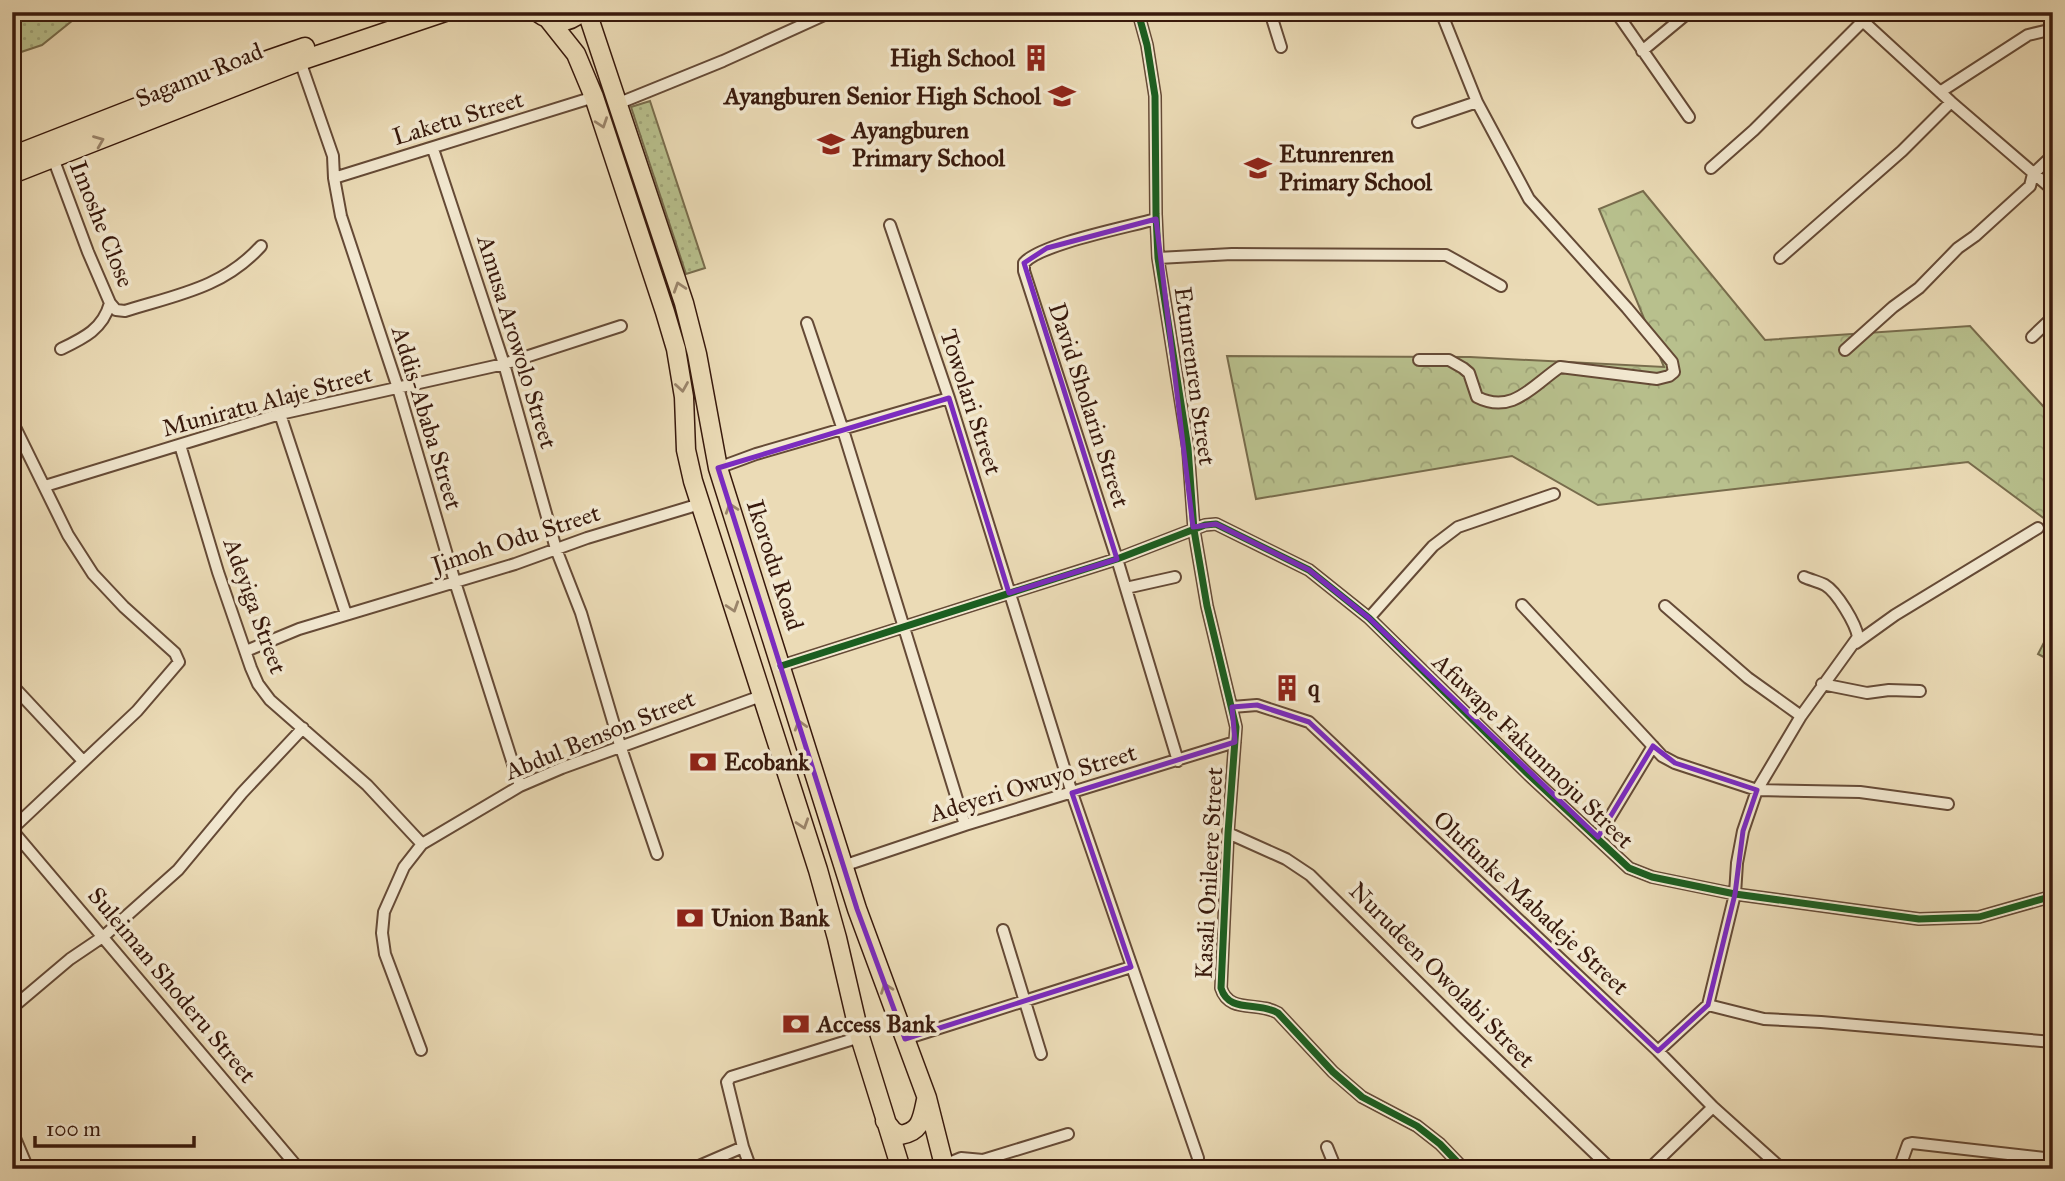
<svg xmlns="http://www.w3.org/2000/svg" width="2065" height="1181" viewBox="0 0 2065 1181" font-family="'IM FELL Great Primer',serif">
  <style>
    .grass { fill: url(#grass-dots); stroke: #786c4c; stroke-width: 2 }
    .forest { fill: url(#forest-crowns); stroke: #786c4c; stroke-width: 2 }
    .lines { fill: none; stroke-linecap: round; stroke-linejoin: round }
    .minor-casing { stroke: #654a36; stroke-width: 14 }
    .trunk-casing { stroke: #38190c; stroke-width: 21 }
    .minor { stroke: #f2e8d0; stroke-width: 10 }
    .trunk { stroke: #ebdbb6; stroke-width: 18 }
    .cycleway-casing { stroke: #f2e8d0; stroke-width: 11 }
    .cycleway { stroke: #1b5e20; stroke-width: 7 }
    .oneway { stroke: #9a846a }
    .marked { fill: none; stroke: #7b2cbf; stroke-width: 5; stroke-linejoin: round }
    .labels { text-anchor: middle; stroke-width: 7; stroke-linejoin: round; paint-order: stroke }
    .poi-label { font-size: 24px; font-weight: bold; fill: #38190c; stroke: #f2e8d0; text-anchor: start }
    .street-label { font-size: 24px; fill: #38190c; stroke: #f2e8d0 }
  </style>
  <defs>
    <pattern id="grass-dots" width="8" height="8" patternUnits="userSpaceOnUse" patternTransform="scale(1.75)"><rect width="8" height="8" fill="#b8c08d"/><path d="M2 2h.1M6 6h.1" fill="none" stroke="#9fa478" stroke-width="1.8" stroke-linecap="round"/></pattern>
    <pattern id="forest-crowns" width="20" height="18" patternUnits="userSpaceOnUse" patternTransform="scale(1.75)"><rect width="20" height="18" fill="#b8c08d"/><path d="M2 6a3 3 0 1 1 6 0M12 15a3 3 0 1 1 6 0" fill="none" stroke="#9fa478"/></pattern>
  </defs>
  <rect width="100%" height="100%" fill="#ebdbb6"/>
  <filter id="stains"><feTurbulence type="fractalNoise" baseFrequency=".00286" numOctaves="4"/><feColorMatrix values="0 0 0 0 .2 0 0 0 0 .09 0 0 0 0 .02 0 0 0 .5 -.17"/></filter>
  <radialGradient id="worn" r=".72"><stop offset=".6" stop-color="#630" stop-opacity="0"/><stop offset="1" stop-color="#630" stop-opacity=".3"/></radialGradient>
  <!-- grass -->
  <path class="grass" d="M12,12H83L42,45L12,55Z
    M650,101L705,268L686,274L631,107Z"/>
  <!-- forest -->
  <path class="forest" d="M1643,191L1765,340L1970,326L2053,417V525L1968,462L1598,505L1512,456L1256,499L1227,356L1470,357L1664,367L1599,209Z
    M2053,625V662L2038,654Z"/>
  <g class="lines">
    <defs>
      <path id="minor" d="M1138,12L1147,45L1155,96L1156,214L1158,258L1188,448L1194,530L1207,606L1236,727L1228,833L1221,988C1229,1014 1258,1001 1278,1013L1333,1072L1362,1097L1417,1126L1440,1144L1464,1169
        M1270,12L1281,47
        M1616,12L1689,117
        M1853,12L1951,102L2053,190
        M1642,51L1689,12
        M300,61L333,156L334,178L341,216L398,388L455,582L520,786
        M1940,92L2028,35L2053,29
        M617,104L723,61L831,12
        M1418,122L1477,102
        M433,149L504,364L556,549L581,613L620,745L657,854
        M53,158L88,252L110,303L116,310L125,311C176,295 223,288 261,246
        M1711,168L1754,130L1862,22V15
        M334,178L594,97
        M1156,219C1128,227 1040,244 1024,263V271L1117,559L1178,761
        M890,225L949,398L1072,793L1198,1158L1197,1167L1194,1169
        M1158,258L1232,254L1446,255L1501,286
        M1780,258L1902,151L1951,102
        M807,323L843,430L965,825
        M2032,337L2053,317
        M61,349C84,338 103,329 110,303
        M1845,350L1893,307L1919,288L1958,248L1975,236L2030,186L2033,174L2053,155
        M1419,360H1449L1463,368L1469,373L1477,397C1512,415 1532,386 1560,367L1657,379L1669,376L1674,372L1672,362L1627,308L1529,199L1477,102L1441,12
        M280,414L346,614
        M12,421L68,535L93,574L124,607L175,653L179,662L137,711L12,829
        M180,445L218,572L251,668L258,684L270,700L367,785L422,844
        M718,468L756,454L949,398
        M45,486L280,414L504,364L621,326
        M1126,588L1175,577
        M1522,605L1662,756L1675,763L1757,790L1860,792L1948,804
        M1665,606L1748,678L1801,716
        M1369,618L1433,546L1458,527L1554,494
        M1856,643L1895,615L2038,528
        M246,651L299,629L515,564L587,538L700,504
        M781,666L1117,559L1205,525L1216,524L1309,570L1369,618L1529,775L1629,868L1652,877L1735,894L1919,919L1979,917L2053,896
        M1822,684L1867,693L1889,690L1920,691
        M12,685L83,761
        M1232,707L1257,705L1309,722L1658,1051L1713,1107L1782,1169
        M12,830L299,1169
        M1228,833L1286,859L1310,875L1463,1027L1611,1169
        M1598,837L1653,746
        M843,866L965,825L1235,742
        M1003,930L1041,1054
        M1708,1005L1764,1019L1821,1022L2053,1042
        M12,1008L70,959L104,936L178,870L242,793L303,728
        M905,1039L1131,967
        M421,1050L385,954L382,933L384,912L404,867L422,844L520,786L562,768L761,696
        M1658,1051L1708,1005L1735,894L1737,863L1743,831L1757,790L1801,716L1858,637C1856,624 1837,592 1825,585C1819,582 1811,580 1804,577
        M12,1131L28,1169
        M1327,1147L1336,1169
        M944,1165L961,1158L983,1160L1068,1134
        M692,1169L743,1147
        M751,1169L743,1147L727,1082L731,1077L860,1037
        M1649,1169L1713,1107
        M1899,1169L1908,1144L1912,1143L2053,1159"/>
      <path id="trunk" d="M537,12C552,23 566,26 581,12
        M587,12L684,303L697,354L718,468L857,909L927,1098L945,1169
        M549,20L576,54L594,97L665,312L676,349L684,397L686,450L693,481L818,870L837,938L860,1037L901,1169
        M12,156L181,90L305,47
        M12,174L300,61L445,12
        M885,1121L893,1131L900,1135C921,1132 922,1119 926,1100"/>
    </defs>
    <!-- minor casing -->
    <use href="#minor" class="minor-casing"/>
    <!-- trunk casing -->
    <use href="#trunk" class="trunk-casing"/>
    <!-- minor -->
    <use href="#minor" class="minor"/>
    <!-- trunk -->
    <use href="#trunk" class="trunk"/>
    <defs>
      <path id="cycleway" d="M1138,12L1147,45L1155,96L1156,214L1158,258L1188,448L1194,530L1207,606L1236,727L1228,833L1221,988C1229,1014 1258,1001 1278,1013L1333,1072L1362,1097L1417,1126L1440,1144L1464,1169
        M781,666L1117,559L1205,525L1216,524L1309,570L1369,618L1529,775L1629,868L1652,877L1735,894L1919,919L1979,917L2053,896"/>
    </defs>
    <!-- cycleway casing -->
    <use href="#cycleway" class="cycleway-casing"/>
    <!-- cycleway -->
    <use href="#cycleway" class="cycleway"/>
  </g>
  <!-- one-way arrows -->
  <defs><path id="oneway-chevron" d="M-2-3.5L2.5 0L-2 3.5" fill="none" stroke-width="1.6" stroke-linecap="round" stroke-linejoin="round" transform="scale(1.75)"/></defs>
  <g class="oneway">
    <use href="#oneway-chevron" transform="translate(602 123) rotate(71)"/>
    <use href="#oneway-chevron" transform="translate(99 141) rotate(-22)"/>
    <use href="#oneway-chevron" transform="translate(679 287) rotate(-108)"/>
    <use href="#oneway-chevron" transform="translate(682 387) rotate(81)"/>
    <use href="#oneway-chevron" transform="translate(731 508) rotate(-108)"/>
    <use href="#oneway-chevron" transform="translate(733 607) rotate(72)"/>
    <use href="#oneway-chevron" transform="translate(800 725) rotate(-107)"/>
    <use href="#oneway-chevron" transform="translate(803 824) rotate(72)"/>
    <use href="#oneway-chevron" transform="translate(886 988) rotate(-110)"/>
  </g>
  <!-- marked area -->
  <path class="marked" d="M1156,219L1193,527L1216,524L1309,570L1369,618L1598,837L1653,746L1675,763L1757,790L1743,831L1735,894L1708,1005L1658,1051L1309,722L1257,705L1232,707L1235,742L1072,793L1131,967L905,1039L857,909L718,468L949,398L1009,593L1117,559L1024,263L1047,248Z"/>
  <!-- icons -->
  <defs>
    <symbol id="building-bare" viewBox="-9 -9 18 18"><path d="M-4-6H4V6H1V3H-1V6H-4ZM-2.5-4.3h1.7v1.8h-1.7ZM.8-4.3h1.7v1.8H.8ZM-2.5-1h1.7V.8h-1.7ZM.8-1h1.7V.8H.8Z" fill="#8f2418" stroke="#f2e8d0" stroke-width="2.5" paint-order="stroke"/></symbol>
    <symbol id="school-bare" viewBox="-9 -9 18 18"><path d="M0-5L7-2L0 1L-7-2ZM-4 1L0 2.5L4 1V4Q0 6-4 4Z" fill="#8f2418" stroke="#f2e8d0" stroke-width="2.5" paint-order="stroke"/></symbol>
    <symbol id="bank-bare" viewBox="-9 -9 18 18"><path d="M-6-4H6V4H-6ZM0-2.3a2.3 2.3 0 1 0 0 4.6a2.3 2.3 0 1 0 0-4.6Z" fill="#8f2418" stroke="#f2e8d0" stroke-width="2.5" paint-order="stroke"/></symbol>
  </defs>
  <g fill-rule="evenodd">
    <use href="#building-bare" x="1017" y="39" width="38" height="38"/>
    <use href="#school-bare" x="1043" y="77" width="38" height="38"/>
    <use href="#school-bare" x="812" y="125" width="38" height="38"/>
    <use href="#school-bare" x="1239" y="149" width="38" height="38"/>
    <use href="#building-bare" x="1268" y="669" width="38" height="38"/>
    <use href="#bank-bare" x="684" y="743" width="38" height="38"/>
    <use href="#bank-bare" x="671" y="899" width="38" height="38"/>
    <use href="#bank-bare" x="777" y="1005" width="38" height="38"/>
  </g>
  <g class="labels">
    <!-- poi labels -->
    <g class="poi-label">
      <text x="1015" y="66" text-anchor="end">High School</text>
      <text x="1041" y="104" text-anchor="end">Ayangburen Senior High School</text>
      <text x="852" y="138">Ayangburen<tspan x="852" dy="28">Primary School</tspan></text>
      <text x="1279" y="162">Etunrenren<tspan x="1279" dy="28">Primary School</tspan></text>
      <text x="1308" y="696">q</text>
      <text x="724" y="770">Ecobank</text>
      <text x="711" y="926">Union Bank</text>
      <text x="817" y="1032">Access Bank</text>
    </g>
    <!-- street labels -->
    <g class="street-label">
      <text transform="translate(199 75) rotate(-22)" y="8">Sagamu Road</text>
      <text transform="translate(458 118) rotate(-17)" y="8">Laketu Street</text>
      <text transform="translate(102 224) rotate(68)" y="8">Imoshe Close</text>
      <text transform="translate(517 342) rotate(73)" y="8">Amusa Arowolo Street</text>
      <text transform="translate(1195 376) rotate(82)" y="8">Etunrenren Street</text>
      <text transform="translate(267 401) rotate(-15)" y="8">Muniratu Alaje Street</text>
      <text transform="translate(971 402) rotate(72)" y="8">Towolari Street</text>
      <text transform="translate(1089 405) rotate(72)" y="8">David Sholarin Street</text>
      <text transform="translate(427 418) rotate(73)" y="8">Addis-Ababa Street</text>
      <text transform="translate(516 539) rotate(-18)" y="8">Jimoh Odu Street</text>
      <text transform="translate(775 565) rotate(72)" y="8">Ikorodu Road</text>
      <text transform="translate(255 606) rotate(70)" y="8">Adeyiga Street</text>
      <text transform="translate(600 735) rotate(-22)" y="8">Abdul Benson Street</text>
      <text transform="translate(1533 751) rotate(44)" y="8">Afuwape Fakunmoju Street</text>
      <text transform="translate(1033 783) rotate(-17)" y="8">Adeyeri Owuyo Street</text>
      <text transform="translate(1209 873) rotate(-87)" y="8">Kasali Onileere Street</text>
      <text transform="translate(1531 903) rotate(43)" y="8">Olufunke Mabadeje Street</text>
      <text transform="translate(1442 975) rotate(45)" y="8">Nurudeen Owolabi Street</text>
      <text transform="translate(172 985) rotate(50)" y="8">Suleiman Shoderu Street</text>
    </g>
  </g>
  <!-- margin -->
  <rect width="2065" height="1181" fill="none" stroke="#ebdbb6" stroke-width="42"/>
  <rect x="14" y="14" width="2037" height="1153" fill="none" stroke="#38190c" stroke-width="3.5"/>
  <rect x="21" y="21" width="2023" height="1139" fill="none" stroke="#38190c" stroke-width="2"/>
  <!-- scale -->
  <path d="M35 1136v10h159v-10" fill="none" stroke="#38190c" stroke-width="3.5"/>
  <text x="46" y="1136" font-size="21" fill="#38190c" stroke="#f2e8d0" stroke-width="5" paint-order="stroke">100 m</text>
  <rect width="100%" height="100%" filter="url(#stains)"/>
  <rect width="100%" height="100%" fill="url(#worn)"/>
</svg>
